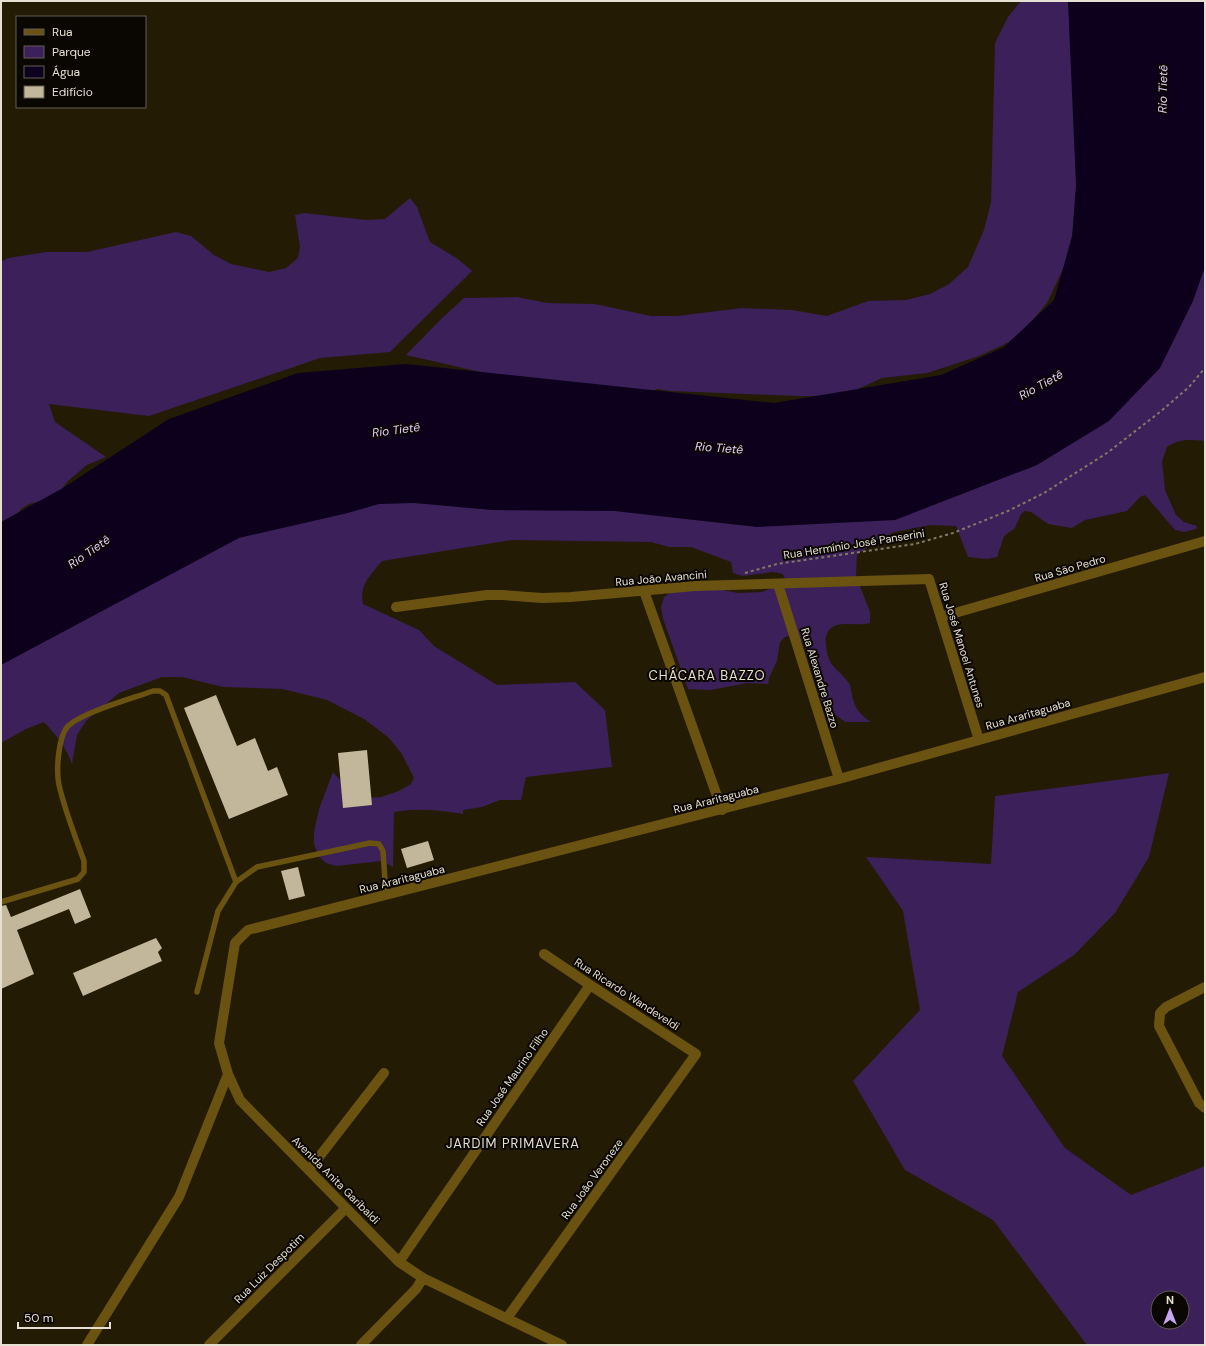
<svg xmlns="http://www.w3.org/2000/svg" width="1206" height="1346" viewBox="0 0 1206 1346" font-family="'DM Sans',sans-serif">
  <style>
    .green { fill: #3c2059; fill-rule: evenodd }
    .water { fill: #0c001d }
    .building { fill: #c2b69b }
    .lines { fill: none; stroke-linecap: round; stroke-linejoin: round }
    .path { stroke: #827a68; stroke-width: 2; stroke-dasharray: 3 3; stroke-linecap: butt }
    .service { stroke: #6a5210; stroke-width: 5.5 }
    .minor { stroke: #6a5210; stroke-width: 10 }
    .labels { text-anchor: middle; stroke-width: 4; stroke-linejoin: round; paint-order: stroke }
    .street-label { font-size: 11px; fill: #e6e0d2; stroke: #0a0601 }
    .water-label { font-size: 12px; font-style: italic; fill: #e0cefa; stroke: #0a0601 }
    .quarter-label { font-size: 13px; letter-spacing: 1px; fill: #e6e0d2; stroke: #0a0601 }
  </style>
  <rect width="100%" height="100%" fill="#241b04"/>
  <!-- green -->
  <path class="green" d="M1021,1H1074L1081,175L1073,232L1064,267L1047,303L1025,329L1009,342L979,356L927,373L882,378L843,396H798L670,391L658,389L643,393L515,380L406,355L440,320L464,298L517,297L547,303L595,304L651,316H677L742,308L792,310L827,316L868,301L906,300L930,294L949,284L968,267L984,230L991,202L995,43L1008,17Z
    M410,198L417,207L430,242L458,259L472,271L390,352L320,358L149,416L49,404L55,422L106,457L87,465L69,480L55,497L29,504L21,509L1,541V262L8,258L46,252H87L176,232L191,236L214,255L231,264L269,272L286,268L298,258L300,247L295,215L304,213L366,220L385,219Z
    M1205,222V441C1188,440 1182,438 1167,447L1162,461L1165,490L1176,515L1184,522L1197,526L1196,529L1184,532L1175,530L1145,495L1140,497L1127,511L1085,520L1072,528L1048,524L1031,512L1025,511L1021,514L1015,528L1004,536L997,557L987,559L968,557L956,526L930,525L894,532L857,554L856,576L870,612V623C857,627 841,620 831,628C826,632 825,639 826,645C828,668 837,667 849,683C851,686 851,691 852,695C854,707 860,715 871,722H845L825,707L822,703L805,646L799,638L793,635L785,637L780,642L777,661L769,678L768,684L747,683L711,690L688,689L663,619L661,607L664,597L672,591L714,588L738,593L762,592L783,583L785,579L783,574L773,572L743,576L733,573L731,562L691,547H669L651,542L512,540L382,561C370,576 359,584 363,604L419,630L434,646L497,685L575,682L605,710L612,767L526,777L521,800H500L482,807L463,810V814C438,810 420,808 394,812L393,867L382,861L336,866L326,863L319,857L314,844V832L319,809L333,772L351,792L368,798L381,797L399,791L411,784L414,778L402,754L388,737L364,719L327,700L283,689L223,687L182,677H162L119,693L86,721L77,735L72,764C66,747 56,735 44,722L26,729L1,743V647L277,491L893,483Z
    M1169,773L1149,857L1115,913L1074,955L1018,992L1002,1056L1065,1148L1131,1195L1205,1166V1345H1087L993,1220L905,1170L853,1081L920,1010L903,911L866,857L991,864L995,796ZM1158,1298H1182V1322H1158Z"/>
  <!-- water -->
  <path class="water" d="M1068,1H1205V267L1193,301L1160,368L1109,421L1037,465L895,520L757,527L614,511L492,510L414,503L379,504L348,513L239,538L1,665V522L63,488L169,419L298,373L406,364L774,403L941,375L1004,347L1054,300L1072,237L1076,185Z"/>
  <!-- building -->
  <path class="building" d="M216,695L237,746L255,738L268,771L277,767L288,795L229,819L184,708Z
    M367,750L372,805L343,808L338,753Z
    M428,841L434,860L407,868L401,849Z
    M298,867L305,896L289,900L281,871Z
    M80,889L91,917L75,924L69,909L17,930L34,974L1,989V906L6,905L11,917Z
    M156,938L162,948L158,952L162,961L83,996L73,973Z"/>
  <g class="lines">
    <!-- path -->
    <path class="path" d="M745,573L777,564L915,544L953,533L1008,511L1044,493L1107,453L1160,412L1189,387L1205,368"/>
    <!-- service -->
    <path class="service" d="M1,902L78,879L84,872V861C75,836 65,811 59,785C56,771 58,737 68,726C83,712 131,699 153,691H160L166,695L236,882
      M197,992L218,911L236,882L257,867L370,843L379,844L383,851L386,895"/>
    <!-- minor -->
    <path class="minor" d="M778,584L839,779
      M644,591L722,810
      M396,607L487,595H502L542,598L571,597L695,586L929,579L979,740
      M941,617L1205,541
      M1205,987L1166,1007L1160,1013L1159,1026L1199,1103L1205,1108
      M309,1170L384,1073
      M399,1262L590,985
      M507,1318L696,1054L590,985L544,954
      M87,1345L179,1197L228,1074
      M209,1345L346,1208
      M361,1345L416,1289L423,1278
      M562,1345L423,1278L399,1262L240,1100L228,1074L219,1043L235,943L248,930L839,779L1205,677"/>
  </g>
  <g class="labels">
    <!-- street labels -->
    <g class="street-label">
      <text transform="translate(854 544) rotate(-9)" y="4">Rua Hermínio José Panserini</text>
      <text transform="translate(1070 568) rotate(-16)" y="4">Rua São Pedro</text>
      <text transform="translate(661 578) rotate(-5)" y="4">Rua João Avancini</text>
      <text transform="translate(962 645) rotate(73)" y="4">Rua José Manoel Antunes</text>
      <text transform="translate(820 678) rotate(73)" y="4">Rua Alexandre Bazzo</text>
      <text transform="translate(1028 714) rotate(-16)" y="4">Rua Araritaguaba</text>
      <text transform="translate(716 799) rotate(-14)" y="4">Rua Araritaguaba</text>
      <text transform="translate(402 879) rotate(-14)" y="4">Rua Araritaguaba</text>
      <text transform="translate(627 994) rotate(33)" y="4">Rua Ricardo Wandeveldi</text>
      <text transform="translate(512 1077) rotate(-55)" y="4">Rua José Maurino Filho</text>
      <text transform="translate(592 1179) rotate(-54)" y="4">Rua João Veroneze</text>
      <text transform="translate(336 1180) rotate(45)" y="4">Avenida Anita Garibaldi</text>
      <text transform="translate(269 1268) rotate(-45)" y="4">Rua Luiz Despotim</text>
    </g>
    <!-- water labels -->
    <g class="water-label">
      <text transform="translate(1163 89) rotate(-89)" y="4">Rio Tietê</text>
      <text transform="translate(1041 385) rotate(-29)" y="4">Rio Tietê</text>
      <text transform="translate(396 430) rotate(-7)" y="4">Rio Tietê</text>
      <text transform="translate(719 448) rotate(4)" y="4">Rio Tietê</text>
      <text transform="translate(89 552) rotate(-35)" y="4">Rio Tietê</text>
    </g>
    <!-- quarter labels -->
    <g class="quarter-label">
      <text x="707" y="680">CHÁCARA BAZZO</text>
      <text x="513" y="1148">JARDIM PRIMAVERA</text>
    </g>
  </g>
  <!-- border -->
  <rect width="1206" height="1346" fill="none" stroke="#e6e0d2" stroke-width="4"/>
  <!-- legend -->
  <rect x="16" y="16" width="130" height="92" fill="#0a0601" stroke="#625d55"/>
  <rect x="24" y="29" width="20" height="6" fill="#6a5210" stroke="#625d55"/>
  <text x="52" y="36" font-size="12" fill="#e6e0d2">Rua</text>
  <rect x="24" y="46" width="20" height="12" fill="#3c2059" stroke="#625d55"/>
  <text x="52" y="56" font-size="12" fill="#e6e0d2">Parque</text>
  <rect x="24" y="66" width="20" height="12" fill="#0c001d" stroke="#625d55"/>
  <text x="52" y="76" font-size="12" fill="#e6e0d2">Água</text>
  <rect x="24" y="86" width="20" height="12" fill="#c2b69b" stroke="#625d55"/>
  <text x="52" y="96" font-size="12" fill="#e6e0d2">Edifício</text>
  <!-- north arrow -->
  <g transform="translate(1170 1310)"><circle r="19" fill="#0a0601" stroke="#625d55"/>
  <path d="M0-3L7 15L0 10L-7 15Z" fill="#c6a6f0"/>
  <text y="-6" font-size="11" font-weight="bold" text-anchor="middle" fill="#e6e0d2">N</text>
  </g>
  <!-- scale -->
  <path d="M18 1322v6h92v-6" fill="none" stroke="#e6e0d2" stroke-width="2"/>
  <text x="24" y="1322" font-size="12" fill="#e6e0d2" stroke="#0a0601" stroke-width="3" paint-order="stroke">50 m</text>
</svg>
